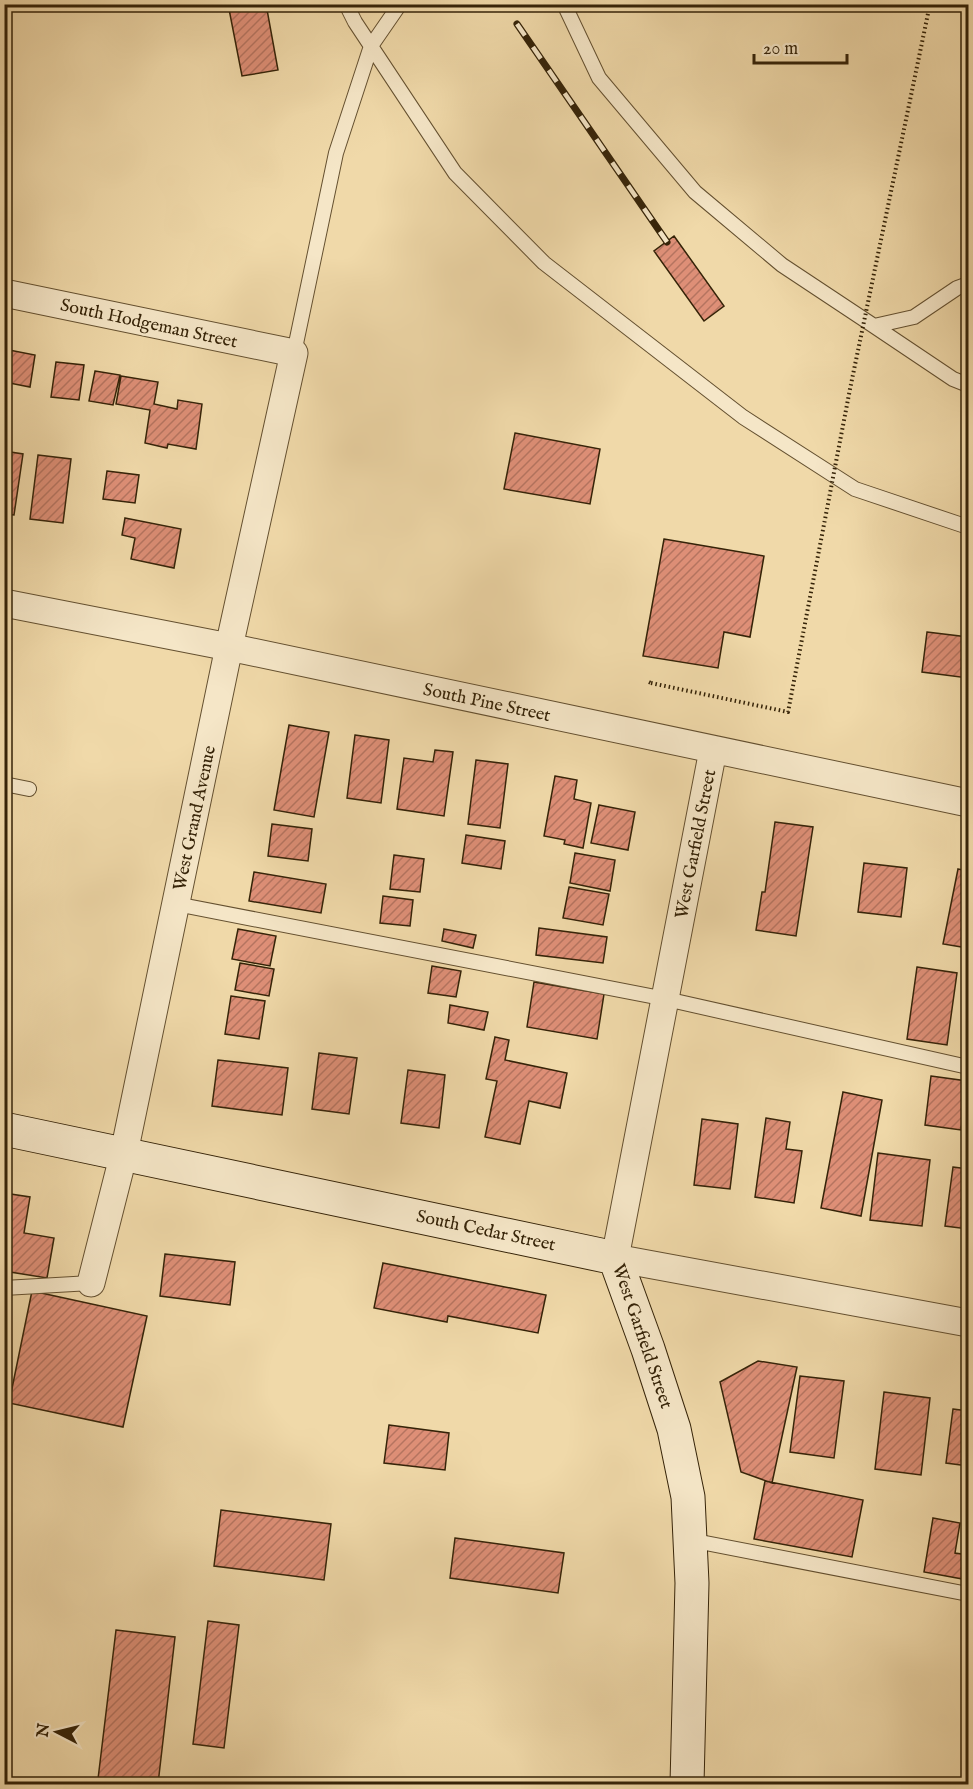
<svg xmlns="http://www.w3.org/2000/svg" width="973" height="1789" viewBox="0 0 973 1789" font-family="'IM FELL English',serif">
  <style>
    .building { fill: url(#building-hatch); stroke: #352308; stroke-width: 1.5 }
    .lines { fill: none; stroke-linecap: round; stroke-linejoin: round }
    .lane-casing { stroke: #645030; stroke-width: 16 }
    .street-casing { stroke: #645030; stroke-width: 29 }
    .secondary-casing { stroke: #352308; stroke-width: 35 }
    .path { stroke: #352308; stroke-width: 4; stroke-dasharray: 1.5 3; stroke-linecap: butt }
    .lane { stroke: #f5e6c7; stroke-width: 14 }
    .street { stroke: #f5e6c7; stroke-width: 27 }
    .secondary { stroke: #f5e6c7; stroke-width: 33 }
    .rail-casing { stroke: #352308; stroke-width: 7 }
    .rail { stroke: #f5e6c7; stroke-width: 4.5; stroke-dasharray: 14; stroke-linecap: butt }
    .path-bridge { stroke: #352308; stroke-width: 4; stroke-dasharray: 1.5 3; stroke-linecap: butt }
    .labels { text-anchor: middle; stroke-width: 4.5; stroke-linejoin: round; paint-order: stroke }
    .street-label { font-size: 18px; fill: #352308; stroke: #f5e6c7 }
  </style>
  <defs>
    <pattern id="building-hatch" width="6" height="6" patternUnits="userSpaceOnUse" patternTransform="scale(1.5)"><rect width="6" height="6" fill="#de8f77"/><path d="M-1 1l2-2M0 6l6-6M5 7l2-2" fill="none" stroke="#b57460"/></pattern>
  </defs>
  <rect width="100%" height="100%" fill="#f0d9a9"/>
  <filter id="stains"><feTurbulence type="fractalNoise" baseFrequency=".00333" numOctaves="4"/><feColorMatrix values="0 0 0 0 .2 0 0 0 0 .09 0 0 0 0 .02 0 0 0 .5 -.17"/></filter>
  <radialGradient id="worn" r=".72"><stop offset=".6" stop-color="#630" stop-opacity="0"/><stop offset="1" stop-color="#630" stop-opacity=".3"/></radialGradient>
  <!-- building -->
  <path class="building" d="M228,4H266L278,70L242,76Z
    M674,236L724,306L704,321L654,251Z
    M4,349L35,355L30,387L4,382Z
    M56,362L84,365L79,400L51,397Z
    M95,371L120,375L113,405L89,401Z
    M121,376L158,382L154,404L177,409L178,400L202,404L196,449L168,444L167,448L145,443L150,410L116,404Z
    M515,433L600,449L590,504L504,489Z
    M4,451L23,454L14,515L4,514Z
    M38,455L71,459L63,523L30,519Z
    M107,471L139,475L135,503L103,499Z
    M125,518L181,529L174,568L131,559L135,538L122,535Z
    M664,539L764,556L750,637L724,632L718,668L643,656Z
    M927,632L968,637V678L922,672Z
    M289,725L329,732L314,817L274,810Z
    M355,735L389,740L381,803L347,798Z
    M435,750L453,752L444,816L397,809L404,758L433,762Z
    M476,760L508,764L500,828L468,824Z
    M555,776L577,780L574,799L591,803L583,848L564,844L565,840L544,836Z
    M599,805L635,812L628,850L591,843Z
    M775,822L813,827L796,936L756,930L762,892H765Z
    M272,824L312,829L308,861L268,856Z
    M466,835L505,841L501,869L462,863Z
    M575,853L615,860L610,891L570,883Z
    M394,855L424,859L420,892L390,889Z
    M864,863L907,868L901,917L858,912Z
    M958,869L968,871V948L943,944Z
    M254,872L326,884L321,913L249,901Z
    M569,887L609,894L603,925L563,918Z
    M383,896L413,900L410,926L380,923Z
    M539,928L607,937L603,963L536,955Z
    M238,929L276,936L270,966L232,959Z
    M444,929L476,935L473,948L442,941Z
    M240,963L274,969L269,996L235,990Z
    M432,966L461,971L456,997L428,993Z
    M917,967L957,973L947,1045L907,1039Z
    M534,982L604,994L597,1039L527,1027Z
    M231,996L265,1001L259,1039L225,1034Z
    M450,1005L488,1012L484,1030L448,1023Z
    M495,1037L509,1040L505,1060L567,1073L560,1108L529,1101L520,1144L485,1137L497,1081L486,1079Z
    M319,1053L357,1058L349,1114L312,1109Z
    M218,1060L288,1068L282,1115L212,1106Z
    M408,1070L445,1075L439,1128L401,1123Z
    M931,1076L967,1081L961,1130L925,1125Z
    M843,1092L882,1100L861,1216L821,1208Z
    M766,1118L790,1122L786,1149L802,1151L794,1203L755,1197Z
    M702,1119L738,1124L730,1189L694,1185Z
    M878,1153L930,1160L922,1226L870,1220Z
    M953,1167L968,1169V1229L945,1226Z
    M4,1193L30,1197L24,1233L54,1238L47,1278L4,1271Z
    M165,1254L235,1262L230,1305L160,1296Z
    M383,1263L546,1295L538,1333L448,1316L447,1322L374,1308Z
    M32,1291L147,1316L123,1427L9,1403Z
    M758,1361L797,1367L772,1483L741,1472L720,1382Z
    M800,1376L844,1381L834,1458L790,1452Z
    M884,1392L930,1398L921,1475L875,1469Z
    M953,1409L968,1411V1466L946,1463Z
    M389,1425L449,1433L445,1470L384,1463Z
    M765,1481L863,1500L852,1557L754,1539Z
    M221,1510L331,1524L324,1580L214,1566Z
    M933,1518L960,1523L955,1553L968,1555V1580L924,1572Z
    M455,1538L564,1553L558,1593L450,1578Z
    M208,1621L239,1625L224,1748L193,1744Z
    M116,1630L175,1637L158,1784L98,1779Z"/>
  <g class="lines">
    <defs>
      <path id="lane" d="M346,4L355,22L455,173L544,263L743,417L855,489L968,527
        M564,4L599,78L695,192L782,265L874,326L914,317L957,288L968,284
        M874,326L953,379L968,385
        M294,353L336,153L371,46L400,4
        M4,784L29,789
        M176,904L666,999L968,1067
        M4,1288L91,1283
        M690,1540L968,1594"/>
      <path id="street" d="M4,293L294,353L229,647L124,1153L91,1283
        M4,603L229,647L968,803
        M713,750L615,1258L968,1323"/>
      <path id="secondary" d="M4,1129L615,1258L648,1349L674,1429L688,1497L692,1583L687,1784"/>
    </defs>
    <!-- lane casing -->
    <use href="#lane" class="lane-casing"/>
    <!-- street casing -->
    <use href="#street" class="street-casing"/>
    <!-- secondary casing -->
    <use href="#secondary" class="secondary-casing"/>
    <!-- path -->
    <path class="path" d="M649,682L651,683"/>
    <!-- lane -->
    <use href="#lane" class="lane"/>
    <!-- street -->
    <use href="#street" class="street"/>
    <!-- secondary -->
    <use href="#secondary" class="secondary"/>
    <defs>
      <path id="rail" d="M517,24L667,242
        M968,418V419"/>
    </defs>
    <!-- rail casing -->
    <use href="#rail" class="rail-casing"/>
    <!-- rail -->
    <use href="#rail" class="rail"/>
    <!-- path-bridge -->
    <path class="path-bridge" d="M651,683L788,712L850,389L930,4"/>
  </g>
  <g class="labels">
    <!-- street labels -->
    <g class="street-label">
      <text transform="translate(149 323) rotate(12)" y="6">South Hodgeman Street</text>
      <text transform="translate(487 702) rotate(12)" y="6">South Pine Street</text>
      <text transform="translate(194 818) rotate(-78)" y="6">West Grand Avenue</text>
      <text transform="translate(695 844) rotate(-79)" y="6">West Garfield Street</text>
      <text transform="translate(486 1230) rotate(12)" y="6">South Cedar Street</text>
      <text transform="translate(643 1336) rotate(71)" y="6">West Garfield Street</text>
    </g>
  </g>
  <!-- margin -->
  <rect width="973" height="1789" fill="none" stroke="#f0d9a9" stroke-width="24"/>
  <rect x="6" y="6" width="961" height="1777" fill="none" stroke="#352308" stroke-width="3"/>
  <rect x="12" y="12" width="949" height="1765" fill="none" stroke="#352308" stroke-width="1.5"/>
  <!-- north arrow -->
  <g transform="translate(57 1732) rotate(277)" stroke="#f5e6c7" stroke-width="4.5" paint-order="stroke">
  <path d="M0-4.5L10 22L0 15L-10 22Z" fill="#352308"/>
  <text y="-9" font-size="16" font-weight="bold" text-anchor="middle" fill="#352308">N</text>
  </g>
  <!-- scale -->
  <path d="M754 54v9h93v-9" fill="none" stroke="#352308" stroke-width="3"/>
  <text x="763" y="54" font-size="18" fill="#352308" stroke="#f5e6c7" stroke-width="4.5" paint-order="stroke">20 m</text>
  <rect width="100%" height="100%" filter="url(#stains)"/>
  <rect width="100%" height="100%" fill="url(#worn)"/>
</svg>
